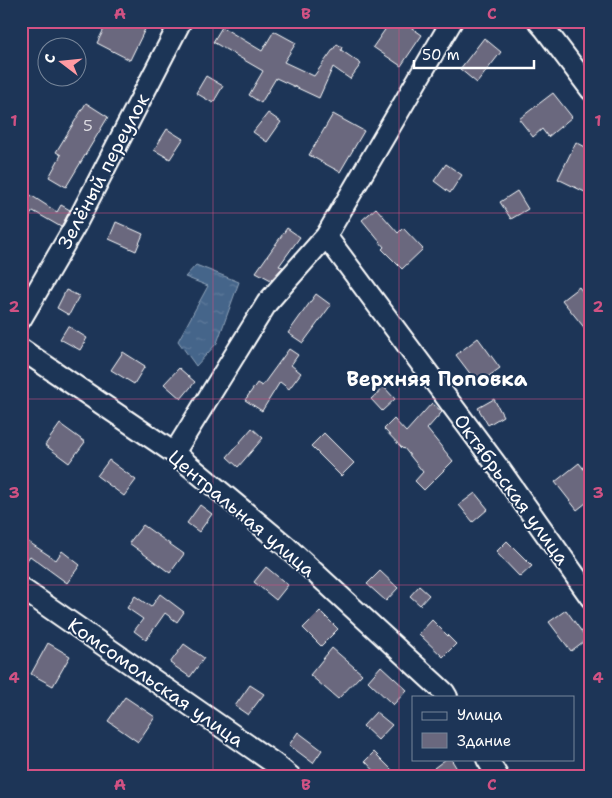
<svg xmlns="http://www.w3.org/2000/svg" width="612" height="798" viewBox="0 0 612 798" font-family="'Shantell Sans',sans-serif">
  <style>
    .water { fill: url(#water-ripples); stroke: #8fa3b9 }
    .building { fill: #6a687e; stroke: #fff }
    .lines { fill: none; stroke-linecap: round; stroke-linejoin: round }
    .minor-casing { stroke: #fff; stroke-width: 24 }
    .minor { stroke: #1d3557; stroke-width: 20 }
    .grid { fill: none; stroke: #d15284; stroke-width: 1; stroke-opacity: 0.55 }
    .labels { text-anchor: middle; stroke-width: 4; stroke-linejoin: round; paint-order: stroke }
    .number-label { font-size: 16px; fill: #dad9df }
    .street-label { font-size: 19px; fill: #fff; stroke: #1d3557 }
    .neighbourhood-label { font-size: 20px; font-weight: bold; fill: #fff; stroke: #1d3557 }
    .neatline { fill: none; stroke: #d15284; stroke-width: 2 }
    .grid-label { font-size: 16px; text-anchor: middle; font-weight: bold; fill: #d15284 }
  </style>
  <defs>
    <pattern id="water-ripples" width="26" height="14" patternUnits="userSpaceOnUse" patternTransform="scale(1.25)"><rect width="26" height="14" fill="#45658a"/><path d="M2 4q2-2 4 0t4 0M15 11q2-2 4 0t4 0" fill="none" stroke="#617c9c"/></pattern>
  </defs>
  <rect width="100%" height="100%" fill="#1d3557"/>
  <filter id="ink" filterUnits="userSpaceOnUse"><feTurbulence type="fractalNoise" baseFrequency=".02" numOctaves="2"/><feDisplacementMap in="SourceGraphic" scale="10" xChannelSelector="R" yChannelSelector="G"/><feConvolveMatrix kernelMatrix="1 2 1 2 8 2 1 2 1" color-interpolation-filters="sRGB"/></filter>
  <g filter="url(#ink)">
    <!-- water -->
    <path class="water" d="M196,265L239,282L217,343L196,366L178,341L208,286L185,277Z"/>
    <!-- building -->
    <path class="building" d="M108,21H149L130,60L97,43Z
      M391,21H402L422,35L401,66L373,47Z
      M222,27L262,51L274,31L296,43L284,62L314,76L337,44L342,47L341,50L361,64L350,79L333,67L319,98L276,78L261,103L249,95L263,71L213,42Z
      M484,38L501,52L477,83L460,69Z
      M206,76L223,86L213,103L196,93Z
      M553,93L572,117L548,137L542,129L533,137L519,119Z
      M86,103L108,117L66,187L49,177L61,155L56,152Z
      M268,113L281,122L267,142L253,132Z
      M333,114L364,131L340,172L309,155Z
      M167,129L183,139L170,159L154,150Z
      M576,142L591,150V195L558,179Z
      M446,164L462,175L450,193L434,181Z
      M21,189L57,212L61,205L70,210L61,227L33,211L21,229Z
      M517,191L528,209L511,219L500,202Z
      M376,208L398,233L403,228L423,249L402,269L382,249L384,247L362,220Z
      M116,222L143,234L136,251L109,239Z
      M287,228L300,237L279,266L283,267L271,280L256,272Z
      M579,287L591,303V336L562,300Z
      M66,290L79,296L69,315L57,308Z
      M316,294L331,305L303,343L288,333Z
      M68,326L87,338L80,350L60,339Z
      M478,338L500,368L478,384L456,355Z
      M289,349L298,355L291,365L301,373L289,389L280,382L262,411L245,400L257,383L262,386Z
      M123,352L145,366L134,384L111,370Z
      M179,368L195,382L181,399L164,384Z
      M384,387L395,399L382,411L371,399Z
      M494,399L503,416L488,425L478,408Z
      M432,403L442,412L427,429L453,461L424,490L415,481L423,472L404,448L403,449L384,429L394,419L406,432Z
      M60,424L85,442L69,463L45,445Z
      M252,428L263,438L238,467L227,457Z
      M324,433L354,463L341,476L311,446Z
      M109,460L136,480L124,496L97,476Z
      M579,463L591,478V499L577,510L555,482Z
      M475,493L488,509L473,522L459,505Z
      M200,505L212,514L199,532L187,523Z
      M143,525L184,554L170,573L129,543Z
      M21,537L56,560L62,551L80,565L67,583L30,556L21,569Z
      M507,541L532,566L520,577L496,552Z
      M266,567L288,585L276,600L254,582Z
      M380,571L398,588L386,601L367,584Z
      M419,586L429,595L420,605L410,596Z
      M160,594L184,612L177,622L165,613L146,640L134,631L143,619L127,608L135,596L151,607Z
      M566,610L587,639L571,651L549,622Z
      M320,611L338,629L321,646L303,628Z
      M432,620L456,644L443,657L419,634Z
      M48,643L70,656L53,686L31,674Z
      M184,644L204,658L190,677L170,663Z
      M332,648L362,674L338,699L310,675Z
      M381,666L407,690L393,705L368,681Z
      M250,685L264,694L248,715L235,706Z
      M125,697L155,717L138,742L108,721Z
      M376,712L392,725L378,740L363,726Z
      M298,732L322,750L313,763L289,745Z
      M374,752L399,777H380L365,761Z
      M446,759H451L459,772L452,777H440L434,768Z"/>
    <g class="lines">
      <defs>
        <path id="minor" d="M538,21L545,29L591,90
          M326,236L501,471L591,598
          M21,319L75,226L181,21
          M21,349L174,453L287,547L444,692L447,697
          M174,453L267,303L326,236L452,21
          M21,588L275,764L291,777
          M487,759L498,777"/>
      </defs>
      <!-- minor casing -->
      <use href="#minor" class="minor-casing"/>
      <!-- minor -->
      <use href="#minor" class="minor"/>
    </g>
  </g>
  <!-- grid -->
  <path class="grid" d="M213,21V777M399,21V777M21,213H591M21,399H591M21,585H591"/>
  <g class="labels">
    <!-- number labels -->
    <g class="number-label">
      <text x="88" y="131">5</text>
    </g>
    <!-- street labels -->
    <g class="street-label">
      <text transform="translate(103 171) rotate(-62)" y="7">Зелёный переулок</text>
      <text transform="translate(512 489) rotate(54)" y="7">Октябрьская улица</text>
      <text transform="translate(242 513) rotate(40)" y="7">Центральная улица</text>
      <text transform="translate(156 682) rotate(35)" y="7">Комсомольская улица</text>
    </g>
    <!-- neighbourhood labels -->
    <g class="neighbourhood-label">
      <text x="437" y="386">Верхняя Поповка</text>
    </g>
  </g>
  <!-- margin -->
  <rect width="612" height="798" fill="none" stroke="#1d3557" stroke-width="55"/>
  <!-- legend -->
  <rect x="412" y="696" width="162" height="65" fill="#1d3557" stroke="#77869a"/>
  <rect x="422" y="712" width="25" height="8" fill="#1d3557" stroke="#77869a"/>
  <text x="457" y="720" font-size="15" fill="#ffffff">Улица</text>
  <rect x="422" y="733" width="25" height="15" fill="#6a687e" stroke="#77869a"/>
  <text x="457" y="746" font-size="15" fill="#ffffff">Здание</text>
  <!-- north arrow -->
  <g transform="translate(62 62) rotate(286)"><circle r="24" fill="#1d3557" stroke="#77869a"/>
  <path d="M0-4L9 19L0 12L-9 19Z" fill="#ff9aa2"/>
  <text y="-8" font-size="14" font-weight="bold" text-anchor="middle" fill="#ffffff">С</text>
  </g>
  <!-- scale -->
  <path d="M414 60v8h120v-8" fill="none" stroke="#ffffff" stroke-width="2.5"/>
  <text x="422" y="60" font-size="15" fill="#ffffff" stroke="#1d3557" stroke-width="4" paint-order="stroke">50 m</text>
  <rect x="28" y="28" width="556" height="742" class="neatline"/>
  <g class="grid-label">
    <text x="120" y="19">A</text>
    <text x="306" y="19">B</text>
    <text x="492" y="19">C</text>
    <text x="14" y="126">1</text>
    <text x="598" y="126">1</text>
    <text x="14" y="312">2</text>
    <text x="598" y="312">2</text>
    <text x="14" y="498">3</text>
    <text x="598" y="498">3</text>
    <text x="14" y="683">4</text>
    <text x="598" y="683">4</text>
    <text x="120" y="790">A</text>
    <text x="306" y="790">B</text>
    <text x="492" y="790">C</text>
  </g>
</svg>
